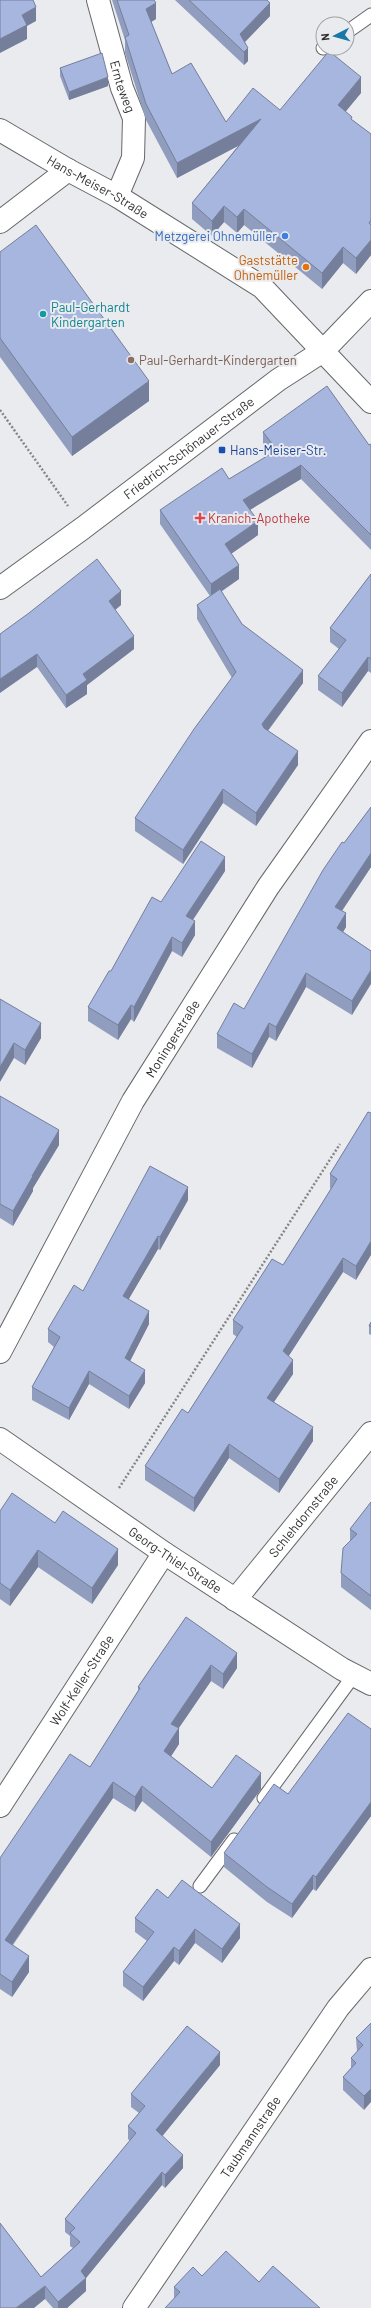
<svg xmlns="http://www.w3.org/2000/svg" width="371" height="2308" viewBox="0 0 371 2308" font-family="Barlow,sans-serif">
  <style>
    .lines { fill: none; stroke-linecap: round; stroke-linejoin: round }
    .lane-casing { stroke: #666769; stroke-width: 15 }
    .street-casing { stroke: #666769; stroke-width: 24 }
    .path { stroke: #858587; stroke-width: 2.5; stroke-dasharray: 2 2; stroke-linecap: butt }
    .lane { stroke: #fff; stroke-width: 13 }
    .street { stroke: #fff; stroke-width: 22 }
    .wall { fill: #909dbf }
    .shaded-wall { fill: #757f9b }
    .building { fill: #a7b6de; stroke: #757f9b }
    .shop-dot { fill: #3f7fe0; stroke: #eaebee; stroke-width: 1.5 }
    .food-dot { fill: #e8710a; stroke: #eaebee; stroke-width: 1.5 }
    .culture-dot { fill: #0f9aa8; stroke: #eaebee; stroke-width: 1.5 }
    .education-dot { fill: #8d6e63; stroke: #eaebee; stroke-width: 1.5 }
    .transit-dot { fill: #1a4fb4; stroke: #eaebee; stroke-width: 1.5 }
    .health-dot { fill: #e0444e; stroke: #eaebee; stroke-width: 1.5 }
    .labels { text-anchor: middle; stroke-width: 4; stroke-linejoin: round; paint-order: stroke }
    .street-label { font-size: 13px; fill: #2f2f30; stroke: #eaebee }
    .shop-label { font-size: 13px; fill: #366cbe; stroke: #eaebee; text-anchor: end }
    .food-label { font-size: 13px; fill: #c56008; stroke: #eaebee; text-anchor: end }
    .culture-label { font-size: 13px; fill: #0d838f; stroke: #eaebee; text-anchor: start }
    .education-label { font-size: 13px; fill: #785e54; stroke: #eaebee; text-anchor: start }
    .transit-label { font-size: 13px; fill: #164399; stroke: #eaebee; text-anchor: start }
    .health-label { font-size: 13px; fill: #be3a42; stroke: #eaebee; text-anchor: start }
  </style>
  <rect width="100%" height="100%" fill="#eaebee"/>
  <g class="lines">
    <defs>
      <path id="lane" d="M347,32L371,15
        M323,48H324
        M264,1798L354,1675
        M200,1886L234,1840"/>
      <g id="street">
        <path id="s1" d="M98,0L122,88L134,118L133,158L117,196"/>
        <path id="s2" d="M0,130L68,170L117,196L262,287L371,402"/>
        <path d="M0,222L68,170"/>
        <path id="s3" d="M0,588L83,528L278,380L323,351L371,301"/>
        <path id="s4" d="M0,1352L133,1101L268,887L371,741"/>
        <path id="s5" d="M0,1439L164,1553L342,1669L371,1684"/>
        <path id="s6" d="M235,1600L371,1433"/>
        <path id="s7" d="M0,1806L164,1553"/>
        <path id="s8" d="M134,2308L338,2008L371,1969"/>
      </g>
    </defs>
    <!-- lane casing -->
    <use href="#lane" class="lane-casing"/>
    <!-- street casing -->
    <use href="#street" class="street-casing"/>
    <!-- path -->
    <path class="path" d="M0,410L68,506
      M119,1488L340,1144"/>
    <!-- lane -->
    <use href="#lane" class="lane"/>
    <!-- street -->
    <use href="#street" class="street"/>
  </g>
  <!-- wall -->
  <path class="wall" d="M112,0H154L156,19L151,22L172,74L226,122L361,93L345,111L352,120L371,134V255L356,274L343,263L322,289L244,225L237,233L224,222L212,236L192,219V203L238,146L177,178L146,120L125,53V40Z
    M175,0H267L270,16L245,42L248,61L244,65Z
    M60,68L108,86L69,100L60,76Z
    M0,252L149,401L72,456L0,357Z
    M263,432L369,445L371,444V550L301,479L250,510L258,535L231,554L239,579L221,592L242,624L303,683L268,731L298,765L256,826L223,803L183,864L135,831V818L232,678L197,619V605L210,596L160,524V510L229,479L270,455L263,446Z
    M371,574V673L368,671L342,707L318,690V676L339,649L330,642V628Z
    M121,605L115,610L134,649L87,685V694L66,708L37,667L0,634Z
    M371,807V867L342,911L346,927L343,932L371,951L352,1015L306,987L276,1041L269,1037L252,1068L217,1048V1034L244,1009L344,843Z
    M225,871L193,920L195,935L182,957L172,951L134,1022L131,1019L118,1040L88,1021V1007L111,971L161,902Z
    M0,999L41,1038L25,1065L14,1058Z
    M0,1096L59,1145L33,1188V1191L13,1226L0,1218Z
    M368,1112L356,1280L343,1272L288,1356L293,1374L274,1402L313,1441L279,1493L229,1458L194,1512L145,1480V1466L188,1413L237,1337L233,1334V1320L283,1265L331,1189L330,1188V1174Z
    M188,1200L160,1250L158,1249L128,1300L149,1324L130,1361L145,1383L129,1409L89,1384L69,1420L32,1400V1387L54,1347L48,1342V1329L83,1291Z
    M371,1322V1335L369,1334V1326Z
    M371,1502V1610L341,1587V1573L350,1541V1529Z
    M0,1511L55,1523L118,1565L92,1604L38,1567L10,1606L0,1599Z
    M186,1617L237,1668L223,1689L211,1681L179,1728V1744L171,1756L212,1788L261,1789L211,1857L142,1801L135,1812L113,1798L13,1945L29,1972L12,1997L0,1989V1858L90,1767L138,1691V1687Z
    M371,1729V1816L316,1891L313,1889L292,1918L267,1902L224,1867V1853L288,1794Z
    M168,1898L240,1938L222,1963L195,1943L179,1965L174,1961L143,2001L123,1986V1972L147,1941L135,1932V1918Z
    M371,2023L364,2110L343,2090V2077L351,2068V2058L357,2052L356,2038Z
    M220,2065L162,2136L183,2168L165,2188L162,2185L86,2278V2291L67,2308H53L45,2299L41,2277L73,2248L70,2246V2236L65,2232V2219L130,2141L128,2139V2126L139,2113L131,2107V2094Z
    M202,2276L259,2282L320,2308L174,2298V2287Z"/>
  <!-- shaded-wall -->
  <path class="shaded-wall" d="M156,3V19L146,25V9Z
    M270,3V16L240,47V34Z
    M36,7V21L27,26V39L0,53V39L22,15Z
    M248,48V61L244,65V52Z
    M108,77V86L69,100V92Z
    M361,77V93L338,121V105Z
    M261,119V134L177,178V163Z
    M224,206V222L212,236V221Z
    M244,209V225L237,233V217Z
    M371,240V255L356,274V258Z
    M343,247V263L322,289V273Z
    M149,381V401L72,456V437Z
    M301,465V479L243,514V500Z
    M258,521V535L225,558V544Z
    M239,565V579L211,598V584Z
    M121,591V605L109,615V601Z
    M134,636V649L87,685V694L66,708V695L83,674Z
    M37,654V667L0,693V679Z
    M368,657V671L342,707V693Z
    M303,670V683L262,738V724Z
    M298,751V765L256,826V813Z
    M223,789V803L183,864V850Z
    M371,853V867L335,921V907Z
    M225,857V871L186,930V916Z
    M346,913V927L337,942V928Z
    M195,921V935L182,957V943Z
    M172,937V951L134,1022V1007Z
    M371,970V984L352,1015V1001Z
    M306,973V987L276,1041V1027Z
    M131,1005V1019L118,1040V1025Z
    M41,1023V1038L25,1065V1050Z
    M269,1023V1037L252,1068V1054Z
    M14,1043V1058L0,1082V1067Z
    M59,1130V1145L33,1188V1191L13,1226V1211L32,1176Z
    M188,1187V1200L160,1250V1237Z
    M158,1236V1249L123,1309V1296Z
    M371,1241V1255L356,1280V1266Z
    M343,1258V1272L283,1365V1351Z
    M149,1311V1324L125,1371V1358Z
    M293,1360V1374L267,1412V1398Z
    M145,1370V1383L129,1409V1396Z
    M89,1371V1384L69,1420V1408Z
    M313,1427V1441L279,1493V1479Z
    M229,1444V1458L194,1512V1498Z
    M118,1549V1565L92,1604V1588Z
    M38,1550V1567L10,1606V1590Z
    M237,1653V1668L223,1689V1674Z
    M211,1665V1681L171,1739V1724Z
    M179,1728V1744L164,1767V1751Z
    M261,1773V1789L211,1857V1842Z
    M113,1782V1798L5,1955V1940Z
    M142,1786V1801L135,1812V1797Z
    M371,1802V1816L316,1891V1877Z
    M313,1875V1889L292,1918V1904Z
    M240,1924V1938L222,1963V1949Z
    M195,1929V1943L179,1965V1951Z
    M174,1947V1961L143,2001V1987Z
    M29,1956V1972L12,1997V1982Z
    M220,2052V2065L156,2144V2130Z
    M371,2089V2102L364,2110V2096Z
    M183,2155V2168L165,2188V2175Z
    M162,2172V2185L86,2278V2291L67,2308H58V2302L81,2271Z
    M45,2286V2299L34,2308H16Z"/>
  <!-- building -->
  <path class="building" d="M0,0H33L36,7L22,15L27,25L0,39Z
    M117,0H154L156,3L146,9L172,74L191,63L226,122L253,88L280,110L329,51L361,77L338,105L352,117L351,119L371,134V220L369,223L371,225V240L356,258L343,247L322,273L244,209L237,217L224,206L212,221L192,203L261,119L177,163L146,104L125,37L129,35Z
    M189,0H267L270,3L240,34L248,48L244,52Z
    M102,53L108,77L69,92L60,68Z
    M36,225L149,381L72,437L0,338V252Z
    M327,386L369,445L371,444V535L301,465L243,500L258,521L225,544L239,565L211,584L160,510L222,468L229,479L277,450L263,432Z
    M97,559L121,591L109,601L134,636L83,674L87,680L66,695L37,654L0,679V634L29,613Z
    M371,574V659L368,657L342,693L318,676L346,640L330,628Z
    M220,589L242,624L303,670L262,724L264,728L298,751L256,813L223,789L183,850L135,818L194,729L236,672L197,605Z
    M371,807V853L335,907L346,913L337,928L371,951V970L352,1001L306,973L276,1027L269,1023L252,1054L217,1034L234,1003L244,1009L323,870L342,842L344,843Z
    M201,841L225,857L186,916L195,921L182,943L172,937L134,1007L131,1005L118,1025L88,1007L109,971H111L152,897L161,902Z
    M0,999L41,1023L25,1050L14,1043L0,1067Z
    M0,1096L59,1130L32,1176H33L13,1211L0,1204Z
    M368,1112L371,1113V1241L356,1266L343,1258L283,1351L293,1360L267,1398L313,1427L279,1479L229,1444L194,1498L145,1466L182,1409L188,1413L243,1327L233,1320L272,1259L283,1265L321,1205L337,1179L330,1174Z
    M150,1166L188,1187L160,1237L158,1236L123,1296L149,1311L125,1358L145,1370L129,1396L89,1371L69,1408L32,1387L60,1337L48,1329L74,1285L83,1291Z
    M371,1322V1327L369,1326Z
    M12,1493L55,1523L63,1511L118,1549L92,1588L38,1550L10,1590L0,1583V1511Z
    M371,1502V1596L341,1573L343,1548L357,1534L350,1529Z
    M186,1617L237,1653L223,1674L211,1665L171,1724L179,1728L164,1751L212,1788L236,1755L261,1773L211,1842L142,1786L135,1797L113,1782L5,1940L29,1956L12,1982L0,1974V1858L70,1754L90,1767L140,1688L138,1687Z
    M348,1713L371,1729V1802L316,1877L313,1875L292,1904L267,1887L224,1853L274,1784L288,1794Z
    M182,1880L240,1924L222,1949L195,1929L179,1951L174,1947L143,1987L123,1972L154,1932L135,1918L157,1889L168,1898Z
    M371,2023V2089L364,2096L343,2077L356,2063L351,2058L363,2045L356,2038Z
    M187,2026L220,2052L156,2130L183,2155L165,2175L162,2172L81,2271L86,2278L58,2302L45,2286L16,2308H0V2223L41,2277L80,2242L70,2233L75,2228L65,2219L136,2133L128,2126L145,2106L131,2094Z
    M226,2251L259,2282L273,2266L320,2308H165L180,2292L174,2287L193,2267L202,2276Z"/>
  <!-- markers -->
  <circle class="shop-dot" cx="285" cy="236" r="4"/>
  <circle class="food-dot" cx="306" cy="267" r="4"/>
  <circle class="culture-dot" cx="43" cy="314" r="4"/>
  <circle class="education-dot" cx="131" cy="360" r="4"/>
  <rect class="transit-dot" x="218" y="446" width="8" height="8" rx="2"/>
  <path class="health-dot" d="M198 512h4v4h4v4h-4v4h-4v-4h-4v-4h4z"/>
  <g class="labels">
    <!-- street labels -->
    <g class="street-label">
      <text dy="5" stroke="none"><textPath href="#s1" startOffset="90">Ernteweg</textPath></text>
      <text dy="5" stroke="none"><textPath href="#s2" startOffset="113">Hans-Meiser-Straße</textPath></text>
      <text dy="5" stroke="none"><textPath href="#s3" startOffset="235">Friedrich-Schönauer-Straße</textPath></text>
      <text dy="5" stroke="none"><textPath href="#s4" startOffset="358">Moningerstraße</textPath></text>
      <text dy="5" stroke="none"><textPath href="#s6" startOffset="108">Schlehdornstraße</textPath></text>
      <text dy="5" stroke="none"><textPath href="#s5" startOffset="213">Georg-Thiel-Straße</textPath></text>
      <text dy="5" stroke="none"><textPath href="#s7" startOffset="150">Wolf-Keller-Straße</textPath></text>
      <text dy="5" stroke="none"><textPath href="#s8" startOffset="207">Taubmannstraße</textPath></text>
    </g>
    <!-- shop labels -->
    <g class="shop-label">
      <text x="277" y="241">Metzgerei Ohnemüller</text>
    </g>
    <!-- food labels -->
    <g class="food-label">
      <text x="298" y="265">Gaststätte<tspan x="298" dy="15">Ohnemüller</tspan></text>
    </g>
    <!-- culture labels -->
    <g class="culture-label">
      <text x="51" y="312">Paul-Gerhardt<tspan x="51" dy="15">Kindergarten</tspan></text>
    </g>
    <!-- education labels -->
    <g class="education-label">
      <text x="139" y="365">Paul-Gerhardt-Kindergarten</text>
    </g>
    <!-- transit labels -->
    <g class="transit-label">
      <text x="230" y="455">Hans-Meiser-Str.</text>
    </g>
    <!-- health labels -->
    <g class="health-label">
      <text x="208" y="523">Kranich-Apotheke</text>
    </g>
  </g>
  <!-- north arrow -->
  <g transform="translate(335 36) rotate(264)"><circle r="19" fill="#eaebee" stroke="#9fa0a2"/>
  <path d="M0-3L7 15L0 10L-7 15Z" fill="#1978a5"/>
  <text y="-6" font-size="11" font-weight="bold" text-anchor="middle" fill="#2f2f30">N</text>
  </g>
</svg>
